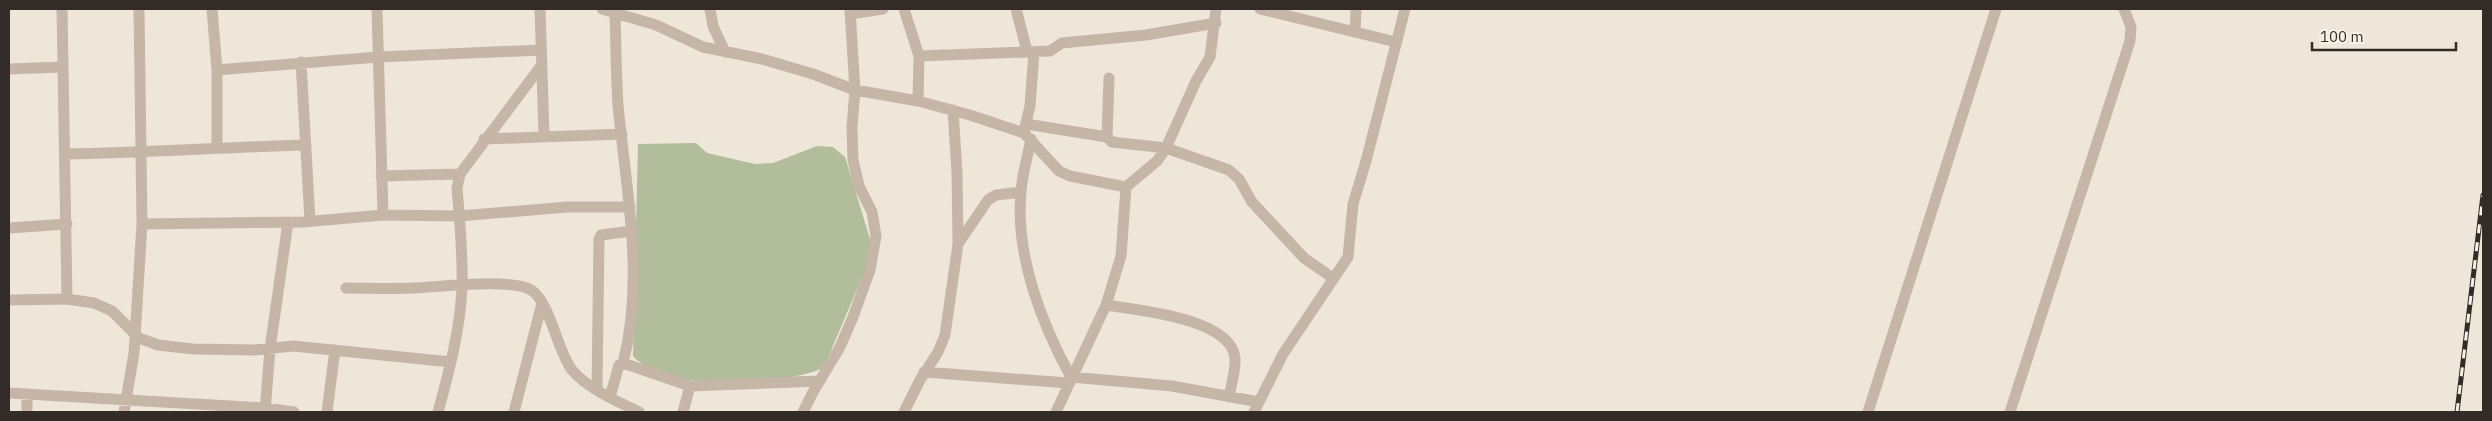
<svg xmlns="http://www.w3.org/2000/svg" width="2492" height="421" viewBox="0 0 2492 421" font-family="'IBM Plex Sans',sans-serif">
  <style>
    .green { fill: #b2bd9c }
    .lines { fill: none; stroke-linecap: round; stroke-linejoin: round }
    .minor { stroke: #c6b6a8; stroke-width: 11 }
    .rail-casing { stroke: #332b27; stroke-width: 5 }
    .rail { stroke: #f7f0e6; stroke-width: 3; stroke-dasharray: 9; stroke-linecap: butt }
  </style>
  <rect width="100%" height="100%" fill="#efe6da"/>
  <!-- green -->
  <path class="green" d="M696,143L707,153L755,164L773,163L817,146L833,147L845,157L870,239L869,261L824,367C797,383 720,383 688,380C670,378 645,369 633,356L638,144Z"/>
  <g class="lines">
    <!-- minor -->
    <path class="minor" d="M62,9L67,299
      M212,9L217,70V147
      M377,9L383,215
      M540,9L544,136
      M602,9L656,25L703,47L762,59L813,74L855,90L918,101L970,115L1024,133L1059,171L1070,176L1126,187
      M710,9L713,26L725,52
      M904,9L919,56L918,101
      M1016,9L1027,51
      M1260,9L1396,42
      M615,13C616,44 616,74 618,105C626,190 645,278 623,363L690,386L820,381
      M850,14L883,9
      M1355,32L1356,9
      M919,56L1050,51L1062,43L1146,35L1216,23
      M301,62L310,221
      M9,69L63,67
      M217,70L378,57L541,50
      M1109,78L1107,137L1112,142L1166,148L1229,170L1239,179L1252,202L1304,258L1333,278
      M953,110L957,172L958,244
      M1026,124L1107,137
      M1024,131L1030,106L1034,52
      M484,139L622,134
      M1031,139C1028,156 1022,174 1021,192C1015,254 1041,323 1071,377L1172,386L1259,402
      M65,154C145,153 225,147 306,145
      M381,176L460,174
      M142,224L303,222L383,215L459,216L567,207H630
      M9,228L67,224
      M346,288C369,288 391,289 414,288C439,287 512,278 531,290C550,301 557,351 572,370C588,389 617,401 639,412
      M9,300L67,299L94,303L112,311L139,338L158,345L193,349L254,350L293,346L451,362
      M1106,305C1136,310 1231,318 1235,358C1236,370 1231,385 1229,397
      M924,372L1068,383
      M597,389L599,239L601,235L632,231
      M9,393L265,408L294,412
      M27,395V412
      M610,397L619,365L623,363
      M124,412L134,353L142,224L139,9
      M265,412L270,349L288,222
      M327,412L335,350
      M438,412C449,372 460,330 462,288C463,255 460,221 457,188L460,174L541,66
      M514,412L542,303
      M683,412L690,386
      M803,412L813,392L840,347L853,317L870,270L876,236L872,212L859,186L853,160L852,127L855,90L850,9
      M904,412L920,380L938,352L945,335L958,244L988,200L996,195L1021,192
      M1056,412L1106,305L1121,256L1126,187L1157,161L1166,148L1196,81L1210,57L1216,9
      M1254,412L1283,354L1348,257L1353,204L1366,161L1405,9
      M1868,412L1996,9
      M2010,412L2130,41L2131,27L2124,9"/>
    <defs>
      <path id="rail" d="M2457,412L2483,195"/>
    </defs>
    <!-- rail casing -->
    <use href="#rail" class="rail-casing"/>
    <!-- rail -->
    <use href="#rail" class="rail"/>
  </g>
  <!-- border -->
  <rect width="2492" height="421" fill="none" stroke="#332b27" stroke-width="20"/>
  <!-- scale -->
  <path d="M2312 42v8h144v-8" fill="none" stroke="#332b27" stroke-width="2.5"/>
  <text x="2320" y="42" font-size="15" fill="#332b27" stroke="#f7f0e6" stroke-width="4" paint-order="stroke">100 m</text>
</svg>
